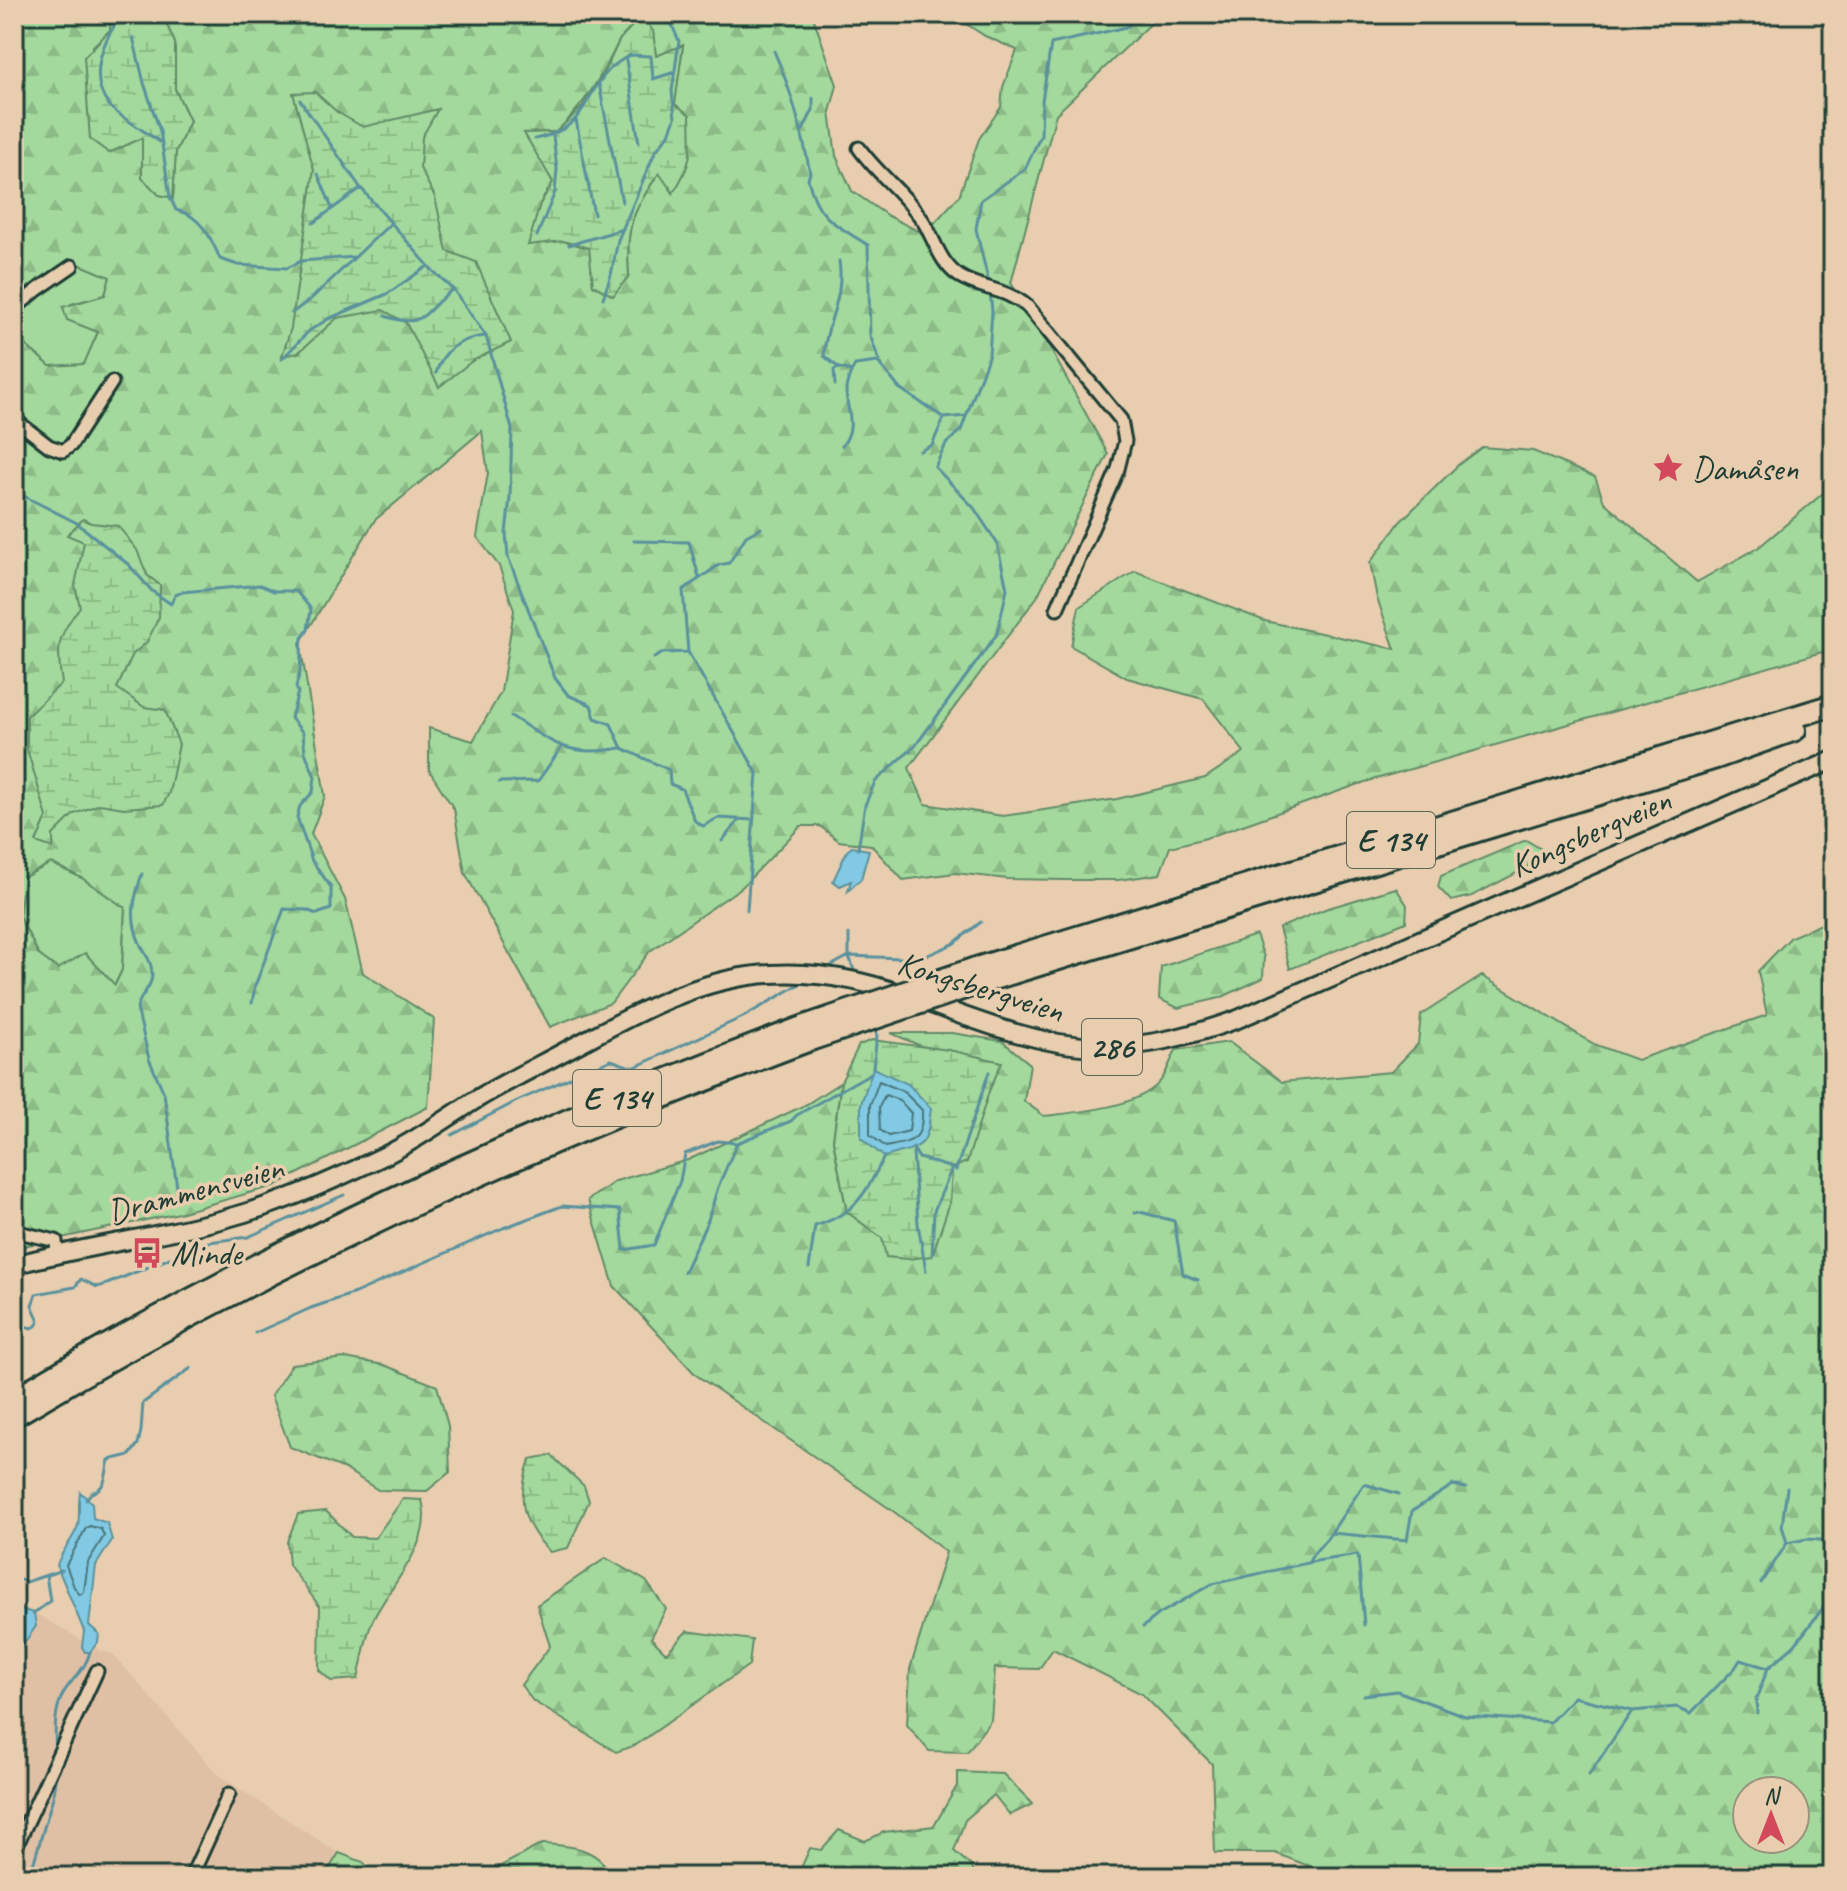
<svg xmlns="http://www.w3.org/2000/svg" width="1847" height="1891" viewBox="0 0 1847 1891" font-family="Caveat,sans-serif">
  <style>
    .built { fill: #e0c0a5 }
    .grass { fill: #a3d99c; stroke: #618b68; stroke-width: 2 }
    .forest { fill: url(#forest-firs); stroke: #618b68; stroke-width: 2; fill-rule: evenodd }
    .wetland { fill: url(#wetland-marsh); stroke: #618b68; stroke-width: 2 }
    .water { fill: #82c9e3; stroke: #5a919d; stroke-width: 2 }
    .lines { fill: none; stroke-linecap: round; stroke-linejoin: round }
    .shore { stroke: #47757a; stroke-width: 2 }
    .stream { stroke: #5a919d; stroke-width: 3 }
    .street-casing { stroke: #1f3d34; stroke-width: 17 }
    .primary-casing { stroke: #1f3d34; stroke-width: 22 }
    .highway-casing { stroke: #1f3d34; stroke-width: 26 }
    .street { stroke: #e8ceaf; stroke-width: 11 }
    .primary { stroke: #e8ceaf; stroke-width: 16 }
    .highway { stroke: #e8ceaf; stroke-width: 20 }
    .highway-bridge-casing { stroke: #1f3d34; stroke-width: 26; stroke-linecap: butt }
    .highway-bridge { stroke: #e8ceaf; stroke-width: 20 }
    .labels { text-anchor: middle; stroke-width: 7; stroke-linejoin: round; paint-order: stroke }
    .shield { fill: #e8ceaf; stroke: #5b6859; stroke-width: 2 }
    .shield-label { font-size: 32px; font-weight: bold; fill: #1f3d34 }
    .poi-label { font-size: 34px; fill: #1f3d34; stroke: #e8ceaf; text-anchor: start }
    .street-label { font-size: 34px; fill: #1f3d34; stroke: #e8ceaf }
  </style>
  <defs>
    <pattern id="forest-firs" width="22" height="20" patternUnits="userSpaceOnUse" patternTransform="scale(2)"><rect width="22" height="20" fill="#a3d99c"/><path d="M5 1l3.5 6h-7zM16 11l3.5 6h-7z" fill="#8cbb87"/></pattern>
    <pattern id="wetland-marsh" width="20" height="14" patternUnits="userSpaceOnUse" patternTransform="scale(2)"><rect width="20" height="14" fill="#a3d99c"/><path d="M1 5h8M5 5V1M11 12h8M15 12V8" fill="none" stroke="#8cbb87"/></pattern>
  </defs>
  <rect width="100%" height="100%" fill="#e8ceaf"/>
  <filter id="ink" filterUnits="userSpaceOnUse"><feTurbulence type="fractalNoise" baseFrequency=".0125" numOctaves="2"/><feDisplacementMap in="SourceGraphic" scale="16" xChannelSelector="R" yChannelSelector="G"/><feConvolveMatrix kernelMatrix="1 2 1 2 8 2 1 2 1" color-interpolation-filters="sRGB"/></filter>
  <g filter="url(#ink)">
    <!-- built -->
    <path class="built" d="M14,1601L99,1650L113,1654L218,1775L339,1853L324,1877H14Z"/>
    <!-- grass -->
    <path class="grass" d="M79,264L110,277L105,295L71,304L68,320L98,332L84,365L50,366L24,344L14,357V306L38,279Z
      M51,863L82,878L125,908L122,970L114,986L57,970L39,955L19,916L24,877Z"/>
    <!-- forest -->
    <path class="forest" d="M14,14H111L110,30L92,47L173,197L176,151L190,121L175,89V43L162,14H812L837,85L830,112L836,156L852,191L888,216L918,231H927L959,196L979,139L1001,107L1003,87L1017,50L985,36L960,20V14H1161L1056,114L1011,283L1034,319L1108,454L1037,597L909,768L925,804L1003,816L1117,799L1205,778L1244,752L1203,699L1127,678L1071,646L1079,607L1135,571L1265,621L1395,649L1377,598L1370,563L1400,522L1458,465L1482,447L1533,451L1595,477L1604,502L1697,582L1759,547L1833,485V649L1365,782L1206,838L1170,847L1160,874L1118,880H1064L1008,879L955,873L903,880L871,845L839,841L820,826H801L742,887L650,951L611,1003L550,1027L465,873L454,809L429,770V728L473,741L501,692L514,610L499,566L477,537L488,473L482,431L375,520L300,643L325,796L311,834L345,899L363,973L434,1019L428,1107L274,1186L179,1213L14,1248V357L24,344L50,366L84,364L98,332L67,320L63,307L105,295L110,277L79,264L38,279L14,306ZM653,31L656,57L683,46L674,104L673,192L660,172C632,211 625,227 629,276L593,285L590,248L563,241L540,204L553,182L525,133L556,132C586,103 602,76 620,39ZM51,863L82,878L125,908L122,970L115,985L85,953L58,969L39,955L19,916L24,877Z
      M1526,840L1541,849L1538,862L1472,896L1451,901L1438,887L1441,876Z
      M1396,888L1407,905L1406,922L1290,969L1279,928L1325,909Z
      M1833,919V1877H1313L1309,1866L1275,1853H1215L1212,1764L1142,1694L1053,1649L1039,1669L995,1668L991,1720L967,1752L929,1751L907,1725L910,1669L946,1552L893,1511L696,1375L614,1286L588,1200L616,1181L688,1160L767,1123L807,1104L841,1082L833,1140L847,1212L882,1238L950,1202L952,1168L1001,1062L921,1046L891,1033H952L1002,1041L1030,1064L1024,1101L1044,1116C1077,1112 1142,1108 1162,1079C1168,1070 1171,1059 1176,1050L1229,1042L1282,1082L1391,1072L1418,1044L1421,1015L1482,976L1594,1044L1637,1060L1767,1015L1758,971L1791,937ZM1747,1791H1795V1839H1747Z
      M1256,935L1264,957L1263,978L1220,998L1178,1008L1159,999L1161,967Z
      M345,1358L384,1365L437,1386L448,1426L450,1472L427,1491L378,1490L345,1469L290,1447L271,1396L292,1364Z
      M606,1558L646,1581L666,1609L651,1638L666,1653L687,1631L752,1640L749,1665L636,1745L616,1752L533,1701L521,1685L550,1646L537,1605Z
      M958,1772L1003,1774L1033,1804L1010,1815L994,1795L965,1820L954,1851L971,1866L977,1877H797L810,1848L821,1850L839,1830L865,1841L884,1832L934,1826L958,1784Z
      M542,1844C573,1846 597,1847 613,1877H464L501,1866Z
      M339,1853L363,1862L379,1877H324Z"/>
    <!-- wetland -->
    <path class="wetland" d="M111,14H162L175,43V89L190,121L176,151L173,198L159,195L142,178V138L109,153L90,139L84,57L110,30Z
      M642,15L653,31L656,56L683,45L675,104L690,115C691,151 694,161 673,193L659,173C632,211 625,228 629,276L613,296L593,285L589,248L563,241L528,245L540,204L553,182L524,133L556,132L581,108L604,73L620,39Z
      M315,92L337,112L363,127L438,109L422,137L420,168L435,197L447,251L476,262L511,342L472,361L439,387L406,323L383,310L337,318L298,353L282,356L291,328L314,170L293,93Z
      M83,519L91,523L118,526L137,550L147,575L160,585L159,617L147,642L133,654L117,688L144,707L165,710L179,744L169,793L163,805L124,808L100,804L74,814L53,835V848L36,842L47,817L27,749V716L62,683C56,647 57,636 80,607L75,585L84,542L67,535Z
      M872,1040L949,1050L1002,1062L989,1091L967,1162L952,1168L950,1202L932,1256L908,1259L886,1257L882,1238L847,1212L833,1140L841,1082L859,1045Z
      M551,1455L584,1486L589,1501L568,1548L550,1552C520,1522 517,1498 530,1459Z
      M403,1499L422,1500C434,1543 392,1582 374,1618C365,1635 363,1659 358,1679L331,1681L319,1670L320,1607L289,1565L287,1542L298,1514L326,1511L352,1537L375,1538Z"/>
    <!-- water -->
    <path class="water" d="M852,847L869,850L861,879L848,891L851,881L840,886L833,881L847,851Z
      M873,1068L908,1084L931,1108C926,1151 924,1145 884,1157L861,1138V1104Z
      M80,1492L92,1503L93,1518L107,1523L112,1540L96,1565L89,1625L99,1634L98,1642L90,1652H85L82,1647L84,1631L57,1566C60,1551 74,1540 78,1525C80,1514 78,1503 80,1492Z
      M14,1608L34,1613L36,1626L14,1658Z"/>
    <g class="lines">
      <!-- shore -->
      <path class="shore" d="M879,1081L904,1092L922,1110C923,1141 914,1141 886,1147L870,1135V1105Z
        M885,1095L899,1100L911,1113L909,1131L889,1136L880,1130L879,1107Z
        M90,1526L101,1529L104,1536L88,1562L84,1592L80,1595L74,1587L66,1565L86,1528Z"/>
      <!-- stream -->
      <path class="stream" d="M123,14C103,38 87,77 109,106C113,112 152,136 160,142
        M133,37L144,83L160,131L170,197L176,210C200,215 211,237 220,259L238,265L287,268L301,261L355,257
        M774,51C792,91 802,130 810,173L808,179C818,220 835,224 868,245L870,335L881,366
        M626,60L639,143
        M599,84L622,202
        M300,100L360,187L433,271L453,289L486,336L512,429L510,498L506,533L508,557L555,678L568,695L591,705L595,718L611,724L622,748L669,770L670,784L682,789L695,821L703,826L718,818L754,820
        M576,120L594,215
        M803,130L813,110V98
        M535,139C587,129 580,101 609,70C615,64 623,59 630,55L651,56L653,79L675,72
        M318,174L332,208
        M313,223L361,188
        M537,236L555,192L557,169L553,136
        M569,245L623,229
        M839,261C845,301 825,321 824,356L839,368L852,371
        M989,284L976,229L981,200L1025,169L1041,135L1042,101L1051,44L1127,27L1138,14
        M603,298L611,275L618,240L655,152L669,134L675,118L672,91L679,41L671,23L674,14
        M292,313L312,298L391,223
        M385,316C426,330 422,312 452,290
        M282,359L309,331L328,319L387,294L428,266
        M436,373C443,349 461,338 486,336
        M835,385L834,370L839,368
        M842,446C858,425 846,411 846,389C847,380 851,372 855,365L878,362L899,388L944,418L966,416
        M920,451L932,445L944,418
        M14,491L77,523L129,565L152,591L171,604L175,595L182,592L260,585L274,591H296L311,609L308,630L302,638L300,671L296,687L298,692L291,718L303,733L305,752L315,777L313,792L300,806L297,817L312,861L331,887V909L317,914L306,910L284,909L255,986L252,1003
        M634,541L689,542L699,577
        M654,658L663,653L688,652
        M511,716C553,743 568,758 621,748
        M499,782L538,781L561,748
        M722,841L739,820
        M858,849L865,805L875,782L916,745L997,634L1007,589L997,543L974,508L935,467L946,444L961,430L989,355L992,311L990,291
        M142,874C134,898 129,917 139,941C144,954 152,959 152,975C152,988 139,996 137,1008L149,1059L164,1093L177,1188L183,1197
        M747,910L757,773L688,652L683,590L719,565L729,563L746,536L761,528
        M849,934V956L856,976
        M825,969L849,956L901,958L928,955L953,944L981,922
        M873,1068L877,1036L873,1025
        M452,1135L517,1101L611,1060L633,1068L745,1016L805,981
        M913,1148L919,1158L952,1168L934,1211L932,1256
        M913,1152L918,1224L926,1271
        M952,1168L956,1170L989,1072
        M1135,1213L1140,1212L1174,1221L1183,1274L1198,1280
        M809,1268L815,1226C857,1213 865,1194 884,1157
        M684,1272L708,1220L718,1187L737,1143
        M14,1319L21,1320L23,1326L32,1328L36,1326L39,1321L32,1305L36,1294L75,1287L81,1279L97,1287L107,1284L209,1242L248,1237L344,1195
        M255,1333L311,1308L355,1293L503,1228L562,1206L620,1210L624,1250L654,1245L680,1181L685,1154L718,1141L737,1143L791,1121L797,1115L871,1073
        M86,1500L91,1493C108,1487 105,1475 109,1460L130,1455L138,1444L141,1431L143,1403L191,1368
        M1331,1533L1364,1484L1399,1494
        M1787,1543L1782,1526L1787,1488
        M1309,1562C1314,1550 1324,1544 1331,1533L1407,1540L1412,1511L1453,1485L1466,1488
        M14,1577L26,1582L62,1570
        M1761,1583L1787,1543L1807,1539L1833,1541
        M33,1614L50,1601L46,1575
        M1143,1627L1159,1614L1212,1584L1316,1561L1358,1555L1364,1625
        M1364,1695L1397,1691L1465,1716L1550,1722L1574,1697L1632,1711L1677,1707L1691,1713L1735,1668L1740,1660L1768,1668L1794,1646L1826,1604L1833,1601
        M1757,1713L1756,1699L1768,1668
        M56,1749C54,1728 55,1701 69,1685C78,1673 86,1667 90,1652
        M1589,1775L1632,1711
        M34,1877L33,1865L53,1797L56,1772"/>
      <defs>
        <path id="street" d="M859,148C878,175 907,195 925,224C935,242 941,264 959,276C981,290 1004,287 1028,307L1121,420L1125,441L1118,469L1057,609
          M14,309L37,290L72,266
          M14,419L49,446L63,451L71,445L112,382
          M14,1231L56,1241L57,1255
          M14,1851L97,1671
          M191,1877L229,1794"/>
        <path id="primary" d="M14,1265C83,1246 155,1238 224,1219C281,1204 336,1179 388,1154C420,1138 447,1118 477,1099C507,1081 538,1066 569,1049C626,1019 684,985 749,976C871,960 947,1023 1059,1043C1120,1054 1180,1040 1238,1019L1833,760"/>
        <path id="highway" d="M973,969L1833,705
          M977,984L1716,758L1795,730
          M14,1399C265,1249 531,1128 805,1026
          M14,1416C266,1264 535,1143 810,1040"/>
      </defs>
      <!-- street casing -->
      <use href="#street" class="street-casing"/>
      <!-- primary casing -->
      <use href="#primary" class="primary-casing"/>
      <!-- highway casing -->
      <use href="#highway" class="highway-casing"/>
      <!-- street -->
      <use href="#street" class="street"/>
      <!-- primary -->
      <use href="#primary" class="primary"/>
      <!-- highway -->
      <use href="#highway" class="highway"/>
      <defs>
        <path id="highway-bridge" d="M805,1026L973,969
          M810,1040L977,984"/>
      </defs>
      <!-- highway-bridge casing -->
      <use href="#highway-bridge" class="highway-bridge-casing"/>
      <!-- highway-bridge -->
      <use href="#highway-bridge" class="highway-bridge"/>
    </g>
  </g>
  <!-- icons -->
  <defs>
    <symbol id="sight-bare" viewBox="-9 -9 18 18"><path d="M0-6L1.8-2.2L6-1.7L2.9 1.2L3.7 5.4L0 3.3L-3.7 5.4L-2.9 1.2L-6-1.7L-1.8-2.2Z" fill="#d1495b" stroke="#e8ceaf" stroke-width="2.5" paint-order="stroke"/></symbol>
    <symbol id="bus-bare" viewBox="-9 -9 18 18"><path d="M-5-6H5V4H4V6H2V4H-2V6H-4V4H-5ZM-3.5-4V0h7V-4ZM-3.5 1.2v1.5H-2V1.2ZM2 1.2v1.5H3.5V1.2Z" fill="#d1495b" stroke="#e8ceaf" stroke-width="2.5" paint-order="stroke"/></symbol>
  </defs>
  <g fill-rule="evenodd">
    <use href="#sight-bare" x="1646" y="446" width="44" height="44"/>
    <use href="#bus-bare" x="125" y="1231" width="44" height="44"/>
  </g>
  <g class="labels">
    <!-- shield labels -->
    <g class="shield">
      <rect x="1347" y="812" width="88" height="56" rx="6"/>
      <rect x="1082" y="1019" width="60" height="56" rx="6"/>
      <rect x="573" y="1070" width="88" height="56" rx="6"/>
    </g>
    <g class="shield-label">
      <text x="1391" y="851">E 134</text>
      <text x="1112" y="1058">286</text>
      <text x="617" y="1109">E 134</text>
    </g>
    <!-- poi labels -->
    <g class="poi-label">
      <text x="1692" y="480">Damåsen</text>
      <text x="171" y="1265">Minde</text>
    </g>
    <!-- street labels -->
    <g class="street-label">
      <text transform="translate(1590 832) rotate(-24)" y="12">Kongsbergveien</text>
      <text transform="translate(981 986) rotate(17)" y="12">Kongsbergveien</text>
      <text transform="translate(195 1189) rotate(-15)" y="12">Drammensveien</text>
    </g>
  </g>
  <!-- margin -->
  <rect width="1847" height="1891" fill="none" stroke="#e8ceaf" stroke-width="48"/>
  <rect x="24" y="24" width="1799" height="1843" fill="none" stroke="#1f3d34" stroke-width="3" filter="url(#ink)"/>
  <!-- north arrow -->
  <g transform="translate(1771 1815)"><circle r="38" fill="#e8ceaf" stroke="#98947e" stroke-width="2"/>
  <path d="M0-6L14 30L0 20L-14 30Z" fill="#d1495b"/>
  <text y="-12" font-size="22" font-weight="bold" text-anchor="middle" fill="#1f3d34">N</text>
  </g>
</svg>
